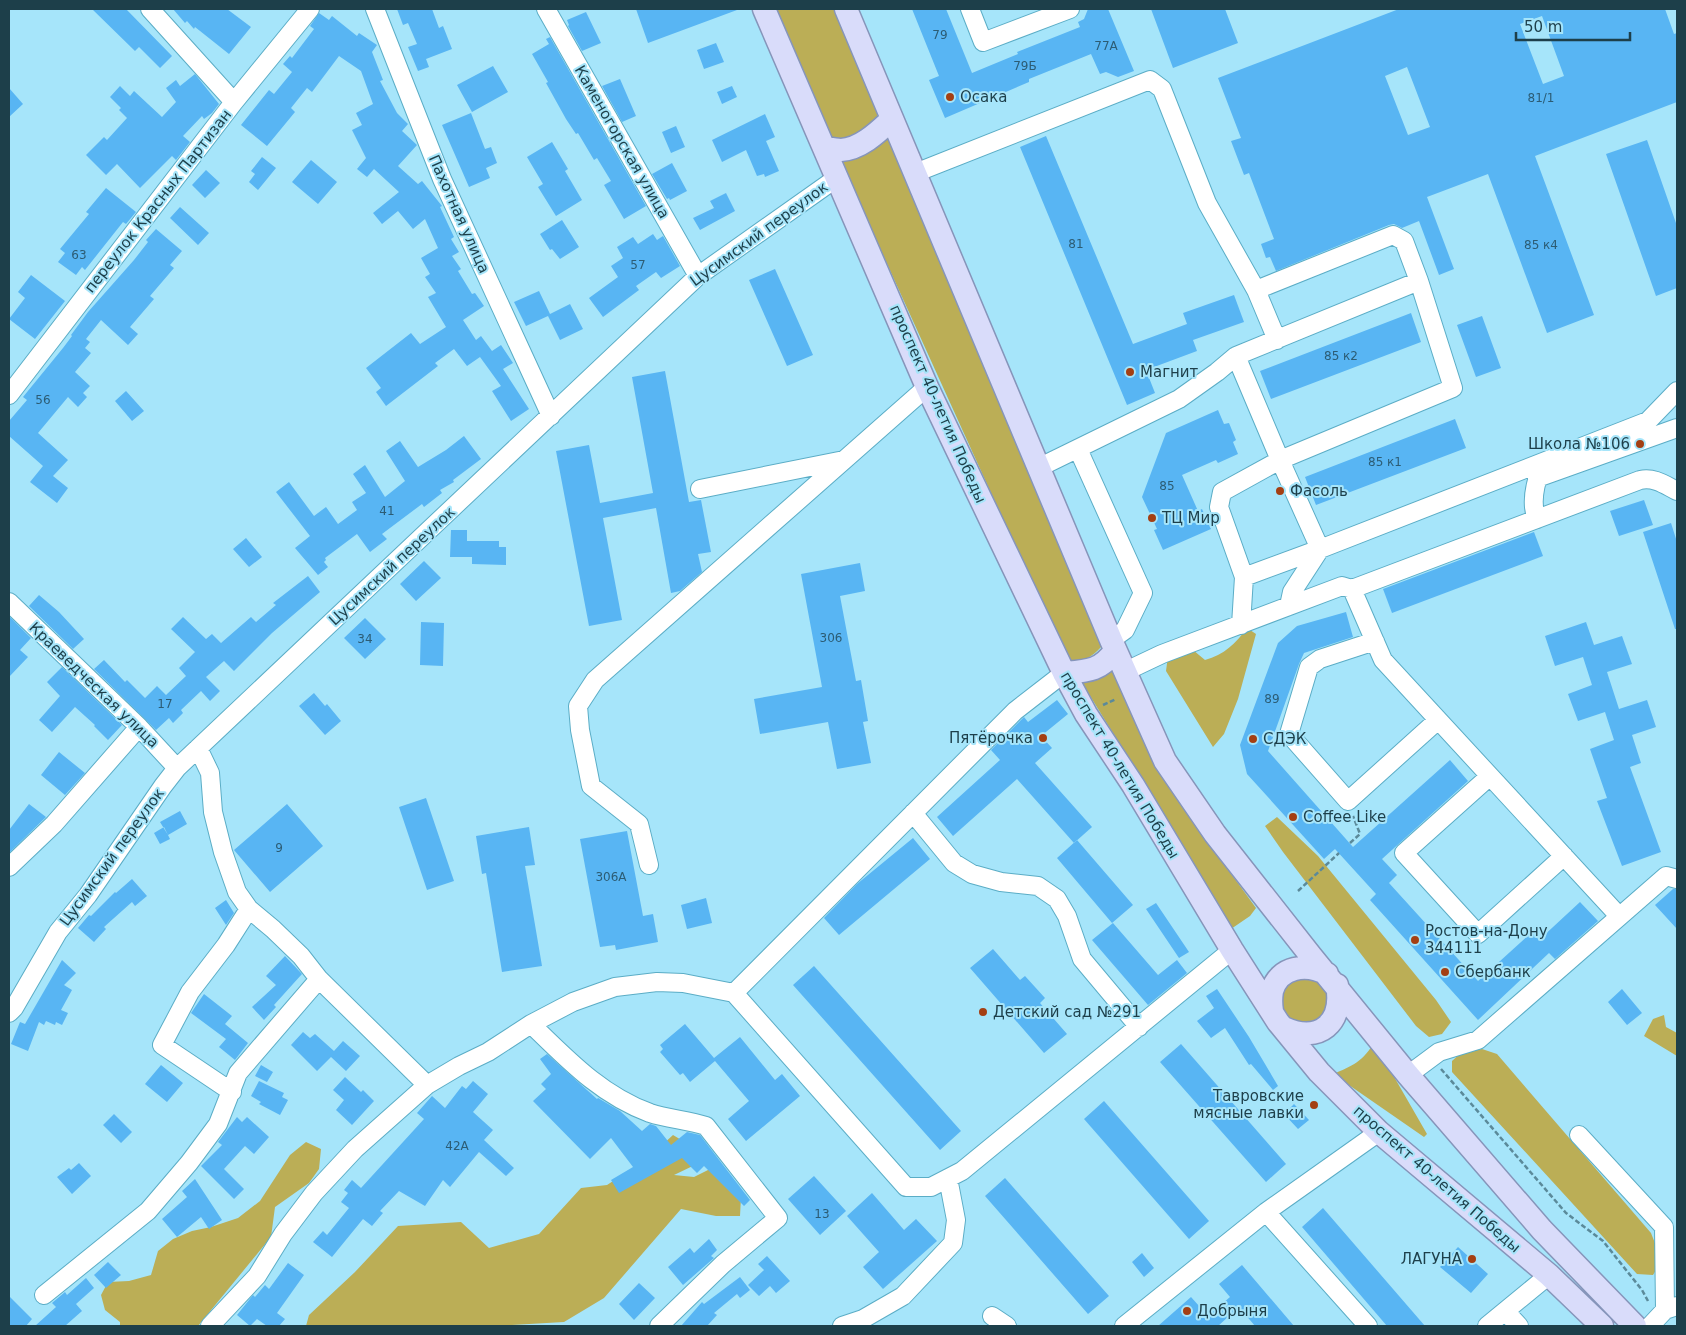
<svg xmlns="http://www.w3.org/2000/svg" width="1686" height="1335" viewBox="0 0 1686 1335" font-family="'DejaVu Sans',sans-serif">
  <style>
    .green { fill: #bbae56 }
    .building { fill: #58b5f3; fill-rule: evenodd }
    .lines { fill: none; stroke-linecap: round; stroke-linejoin: round }
    .minor-casing { stroke: #5badc6; stroke-width: 20 }
    .major-casing { stroke: #8695ba; stroke-width: 25 }
    .path { stroke: #5b8a9a; stroke-width: 2.5; stroke-dasharray: 5 2.5; stroke-linecap: butt }
    .minor { stroke: #fff; stroke-width: 18 }
    .major { stroke: #d9dcfa; stroke-width: 22 }
    .poi-dot { fill: #a43f13; stroke: #a6e5fa; stroke-width: 2 }
    .labels { text-anchor: middle; stroke-width: 4; stroke-linejoin: round; paint-order: stroke }
    .number-label { font-size: 12px; fill: #2c5c74 }
    .poi-label { font-size: 15px; fill: #1d3f4a; stroke: #a6e5fa; text-anchor: start }
    .street-label { font-size: 15px; fill: #1d3f4a; stroke: #a6e5fa }
  </style>
  <rect width="100%" height="100%" fill="#a6e5fa"/>
  <!-- green -->
  <path class="green" d="M776,9H834L877,113V124L857,138L832,142Z
    M888,139L1100,638L1101,647C1092,657 1086,660 1074,662L1065,656L839,158L875,146Z
    M1247,628L1256,634L1238,699L1224,734L1213,747L1166,671L1168,656L1193,650L1205,660C1224,655 1236,643 1247,628Z
    M1113,664L1206,839L1256,908L1250,916L1231,929L1185,850L1079,678Z
    M1277,817L1318,856L1436,1000L1451,1022L1442,1034L1429,1037L1416,1026L1283,852L1265,826Z
    M1318,976L1333,1000L1315,1027L1284,1021L1278,989L1283,981Z
    M1664,1015L1666,1027L1677,1033V1056L1644,1036L1653,1019Z
    M1374,1042L1427,1134L1424,1137L1333,1074C1351,1067 1365,1060 1374,1042Z
    M1482,1049L1497,1054L1651,1233C1657,1248 1663,1260 1653,1275L1637,1274L1452,1072V1061L1462,1052Z
    M673,1135L698,1150L699,1163L674,1175L694,1177L712,1168L741,1197L740,1216H716L681,1209L604,1298L564,1322L512,1325L510,1326H306L309,1315L355,1272L398,1226L461,1222L489,1248L539,1234L581,1188L607,1185L647,1159Z
    M306,1142L321,1149L319,1169L309,1183L275,1207L271,1237L198,1326H120V1322L105,1310L101,1295L108,1282L129,1281L151,1275L158,1251L173,1239L192,1231L211,1227L238,1218L260,1201L290,1155Z"/>
  <!-- building -->
  <path class="building" d="M92,9H126L172,56L160,68L139,47L135,51Z
    M173,9H227L251,27L229,54L195,27L194,29L187,21L185,23Z
    M397,9H432L439,28L443,26L452,49L426,59L429,67L418,71L408,47L417,44L408,23L403,25Z
    M636,9H737V10L648,43Z
    M912,9H946L972,73L1018,54L1017,52L1080,27L1078,22L1084,19L1088,9H1108L1134,71L1118,77L1106,72L1100,74L1091,54L1029,79V82L945,118L929,80L939,76Z
    M1151,9H1225L1238,43L1173,68Z
    M1399,9H1665L1674,34L1677,33V102L1535,156L1594,315L1547,333L1488,174L1427,197L1454,269L1439,275L1419,221L1402,228L1394,224L1389,225L1276,271L1270,257L1266,258L1261,244L1274,239L1249,173L1244,175L1231,141L1241,138L1218,78ZM1542,16L1564,76L1543,84L1520,24ZM1407,67L1430,127L1408,135L1385,76Z
    M586,12L601,43L582,51L568,26L569,25L567,20Z
    M319,13L329,20L332,16L357,36L359,33L377,45L372,52L383,80L380,81L397,113L408,124L402,131L417,145L398,166L418,184L422,181L442,206L440,207L454,237L451,239L459,252L452,256L461,269L458,271L472,294L475,293L484,306L463,320L476,340L481,336L492,351L501,345L513,363L503,369L529,409L511,421L492,391L501,386L480,357L467,366L454,349L435,363L438,366L386,406L376,392L381,388L366,368L411,333L420,344L446,327L428,297L436,293L425,277L430,274L421,258L438,248L425,219L413,229L398,211L382,224L373,213L399,192L374,169L367,177L357,169L366,158L352,130L362,125L356,113L373,104L361,71L339,56L312,92L307,88L291,108L295,112L267,146L241,125L269,90L274,94L292,72L283,64L290,56L292,58L314,29L310,26Z
    M550,37L646,206L624,219L604,185L611,181L597,158L594,160L578,133L576,134L566,119L546,83L548,82L532,54L549,44L546,39Z
    M716,43L724,62L704,69L697,50Z
    M493,66L508,92L472,112L457,85Z
    M195,74L219,104L212,113L204,119L202,116L183,136L190,142L176,160L172,156L140,188L117,164L106,175L86,155L104,137L107,140L127,118L119,110L121,108L110,97L120,86L130,96L134,91L162,117L176,102L166,88L176,80L180,86Z
    M620,79L636,116L622,122L602,86Z
    M732,86L737,97L722,104L717,92Z
    M9,88L23,104L9,117Z
    M471,113L485,149L491,147L497,163L486,168L490,178L469,187L442,125Z
    M765,114L775,137L766,141L779,171L765,177L764,174L757,176L746,150L722,162L712,140Z
    M676,126L685,147L671,153L662,132Z
    M1046,136L1133,344L1187,324L1183,313L1234,295L1244,322L1193,340L1197,351L1146,370L1155,393L1127,405L1020,147Z
    M1647,140L1677,226V288L1656,296L1606,154Z
    M552,142L568,169L565,171L582,200L556,216L538,187L543,184L527,157Z
    M262,157L276,168L258,190L249,182L255,174L251,171Z
    M311,160L337,182L318,204L292,182Z
    M672,163L687,191L670,200L669,198L667,199L652,174Z
    M206,170L220,183L205,198L192,185Z
    M106,188L136,212L126,224L123,222L85,270L82,267L76,275L58,262L65,253L60,249L89,214L86,212Z
    M726,193L735,211L700,230L693,218L714,208L710,201Z
    M180,207L209,233L198,245L170,218Z
    M562,220L579,247L560,259L552,249L550,250L540,234Z
    M156,229L182,251L170,265L174,268L150,296L154,299L130,327L138,334L128,345L101,320L86,339L90,342L85,348L91,353L75,372L90,386L83,393L87,397L78,407L68,397L38,433L68,460L53,476L68,488L57,503L30,482L43,466L9,436V421L27,400L23,397L63,348L72,336L71,335L88,312L134,260L148,242L146,240Z
    M653,234L657,240L663,236L680,266L661,278L656,272L636,286L639,290L603,317L589,298L618,277L611,266L623,258L617,247L633,237L638,244Z
    M775,269L813,355L787,366L749,280Z
    M31,275L65,301L35,339L9,319L25,298L18,292Z
    M539,291L550,314L570,304L583,329L560,340L548,316L526,326L514,302Z
    M1411,313L1421,342L1271,399L1260,371Z
    M1482,316L1501,368L1476,377L1457,325Z
    M665,371L689,502L701,500L711,552L698,554L702,572L680,591L671,593L656,508L603,518L622,620L589,626L556,451L589,445L600,503L653,493L632,377Z
    M126,391L144,411L132,421L115,401Z
    M1218,410L1224,424L1229,423L1236,440L1233,442L1238,454L1218,463L1216,460L1182,475L1198,511L1202,509L1211,529L1163,550L1154,530L1157,529L1142,497L1166,433Z
    M1455,419L1466,448L1316,505L1305,477Z
    M464,436L481,459L453,480L454,482L440,490L442,493L424,507L422,504L382,534L387,539L370,552L357,534L325,558L326,560L324,562L328,567L318,575L295,548L310,536L276,492L289,482L314,516L326,507L338,524L357,510L352,502L366,493L353,474L365,465L385,497L405,481L386,451L400,441L418,467L446,450Z
    M1644,500L1653,525L1619,536L1610,511Z
    M1671,523L1677,542V629H1675L1643,532Z
    M451,530H467V541H499V547H506V565L472,564V557H450Z
    M1534,532L1543,556L1392,613L1383,589Z
    M246,538L262,557L249,567L233,549Z
    M424,561L441,578L416,601L400,584Z
    M860,563L865,591L840,596L856,681L861,680L868,721L863,722L871,763L837,769L828,722L760,734L754,699L822,687L801,574Z
    M308,576L320,592L272,633L234,671L224,661L206,677L220,691L210,701L201,691L181,710L183,713L173,723L169,718L156,730L94,669L104,660L125,682L127,680L145,698L157,686L166,695L186,676L179,668L195,652L171,629L183,617L206,639L212,634L221,643L251,617L256,622L276,605L273,603Z
    M39,595L59,612L84,639L73,649L29,606Z
    M1346,612L1353,637L1304,653L1299,664L1268,751L1353,847L1450,760L1468,781L1382,859L1397,875L1389,883L1478,981L1532,932L1539,940L1580,902L1598,921L1555,959L1549,953L1478,1020L1370,900L1376,894L1335,849L1324,859L1247,774L1240,745L1278,643L1297,626Z
    M9,616L31,638L20,650L28,657L9,677Z
    M365,618L386,639L365,659L344,638Z
    M421,622L444,623L443,666L420,665Z
    M1586,622L1594,645L1622,636L1632,664L1607,672L1619,709L1647,700L1656,727L1632,735L1641,763L1630,767L1661,852L1622,866L1597,801L1607,798L1590,749L1614,740L1605,712L1578,721L1568,694L1592,685L1583,657L1555,666L1545,636Z
    M62,667L122,725L108,740L94,726L95,725L75,707L52,732L39,720L60,696L47,682Z
    M314,693L325,706L327,704L341,721L325,735L299,706Z
    M1057,700L1068,714L1041,736L1052,748L1035,763L1092,827L1074,843L1017,779L953,836L937,817L1000,760L991,750L1024,717L1028,722Z
    M59,752L85,773L65,795L41,775Z
    M426,798L454,881L427,890L399,807Z
    M29,804L46,817L9,853V830Z
    M287,804L323,846L270,892L234,850Z
    M180,811L187,824L168,835L160,822Z
    M164,827L170,839L160,844L154,833Z
    M529,827L535,865L525,866L542,966L502,972L486,873L482,874L476,836Z
    M627,831L643,916L653,914L658,942L616,950L615,945L600,947L580,839Z
    M913,838L930,859L839,935L824,918L857,884Z
    M1077,840L1133,905L1112,923L1057,858Z
    M132,879L147,896L135,906L132,902L104,927L106,929L94,942L78,928L89,915L91,916L115,892L116,893Z
    M1673,889H1677V929L1655,905Z
    M706,898L712,923L687,929L681,905Z
    M226,900L234,913L226,925L215,908Z
    M1156,903L1189,952L1179,958L1146,909Z
    M1113,923L1158,975L1177,960L1187,973L1148,1005L1092,940Z
    M993,949L1020,980L1025,976L1045,998L1040,1003L1067,1034L1044,1053L970,968Z
    M285,956L302,974L274,1005L276,1007L264,1020L252,1007L276,985L266,976Z
    M62,960L76,973L64,985L72,990L61,1010L68,1013L62,1025L56,1022L55,1025L46,1021L44,1025L39,1022L28,1051L11,1044L20,1022L25,1024Z
    M814,966L961,1131L940,1150L793,985Z
    M1217,989L1249,1037L1278,1086L1273,1090L1251,1064L1249,1065L1225,1028L1211,1038L1197,1021L1214,1008L1206,996Z
    M1622,989L1642,1013L1627,1025L1608,1002Z
    M204,994L232,1016L225,1024L248,1043L235,1060L219,1047L226,1039L191,1013Z
    M685,1024L714,1058L740,1037L775,1080L782,1074L800,1096L746,1141L728,1119L749,1101L715,1061L690,1082L683,1073L680,1075L660,1052L663,1049L660,1045Z
    M303,1032L310,1038L315,1034L334,1051L343,1041L360,1056L346,1071L331,1057L317,1071L291,1045Z
    M1181,1044L1286,1164L1266,1182L1160,1062Z
    M547,1054L597,1099L598,1098L620,1111L642,1131L650,1124L656,1126L671,1145L687,1132L700,1135L750,1200L744,1206L704,1166L697,1173L682,1158L619,1193L611,1180L633,1167L611,1138L590,1159L533,1101L546,1089L541,1084L551,1074L540,1059Z
    M161,1065L183,1083L167,1102L145,1084Z
    M261,1065L273,1072L267,1082L255,1076Z
    M345,1077L361,1092L363,1090L374,1101L352,1125L336,1110L344,1100L333,1090Z
    M259,1081L284,1093L282,1097L288,1100L280,1115L259,1104L261,1102L251,1096Z
    M473,1081L488,1094L473,1112L493,1130L484,1140L514,1168L506,1176L479,1152L450,1187L443,1180L425,1206L399,1191L380,1211L383,1213L372,1226L363,1219L332,1257L313,1242L323,1231L327,1235L349,1208L341,1202L348,1193L344,1190L352,1180L361,1188L424,1119L417,1113L432,1096L445,1108L462,1086L466,1089Z
    M1104,1101L1209,1221L1189,1239L1084,1119Z
    M1294,1104L1309,1120L1298,1129L1284,1114Z
    M114,1114L132,1132L121,1143L103,1125Z
    M237,1117L242,1122L247,1117L269,1137L254,1154L245,1146L224,1169L244,1189L234,1199L201,1166L222,1145L218,1142Z
    M79,1163L91,1176L72,1194L57,1177L69,1168L71,1170Z
    M814,1176L846,1211L820,1235L788,1199Z
    M1005,1178L1109,1296L1088,1314L985,1196Z
    M195,1179L222,1220L209,1229L201,1217L177,1237L162,1219L187,1197L182,1191Z
    M872,1193L904,1230L916,1219L937,1241L883,1289L863,1267L879,1252L847,1216Z
    M1323,1208L1425,1326H1387L1302,1227Z
    M709,1239L717,1250L711,1256L714,1258L683,1285L668,1267L690,1248L694,1253Z
    M1458,1247L1488,1274L1471,1293L1440,1267Z
    M1142,1253L1154,1268L1144,1277L1132,1262Z
    M767,1256L790,1281L776,1293L770,1286L759,1296L748,1285L764,1270L758,1264Z
    M108,1262L121,1275L106,1288L94,1275Z
    M288,1263L304,1275L277,1313L285,1319L279,1326H267L257,1319L250,1326L237,1315L253,1295L255,1297L265,1285L269,1289Z
    M1242,1265L1294,1326H1255L1239,1307L1218,1326H1158L1191,1297L1208,1316L1230,1297L1219,1284Z
    M740,1277L750,1290L740,1298L737,1294L714,1313L717,1315L707,1326H681L702,1302L704,1304Z
    M86,1278L94,1288L76,1304L82,1311L65,1326H35L56,1307L52,1303L65,1292L67,1295Z
    M639,1283L655,1298L634,1320L619,1304Z
    M9,1296L32,1319L26,1326H9Z"/>
  <g class="lines">
    <defs>
      <path id="minor" d="M150,9L234,102
        M375,9L442,179L551,416
        M546,9L698,276
        M970,9L983,42L1070,9
        M915,173L1150,80L1162,89L1207,203L1256,290L1277,340
        M1256,290L1393,235L1404,241L1419,281
        M1236,356L1280,460L1320,549L1244,577
        M9,395L234,102L310,9
        M1078,449L1143,593L1125,630L1111,640
        M1038,468L1179,399L1217,372L1236,356L1419,281L1453,388L1280,460L1222,492L1219,507L1244,577L1241,625
        M1537,478L1677,428
        M700,489L844,460
        M1537,519C1530,503 1535,484 1541,468
        M1352,589L1383,660L1619,916
        M9,602L139,727L177,768
        M1289,606L1292,592L1320,549L1648,421L1677,391
        M1375,641L1320,659L1309,667L1289,734L1348,801L1438,720
        M1124,672L1162,654L1342,586L1352,589L1640,480C1655,477 1665,485 1677,491
        M198,748L210,773L213,812L223,852L237,892L249,909L273,929L301,956L319,979L427,1085
        M1490,776L1404,853L1478,934L1564,856
        M913,813L954,863L972,874L1001,882L1038,886L1057,899L1067,916L1082,959L1139,1027
        M649,865L639,824L591,786L580,730L578,706L595,680L927,387
        M9,867L54,824L139,727
        M734,993L906,1187H931L962,1171L1232,950
        M9,1013L14,1008L58,932L88,895L163,786L177,768L698,276L838,177
        M531,1024C568,1060 601,1095 650,1113C668,1119 688,1120 706,1126L778,1218L723,1264L659,1326
        M1408,1075L1439,1052L1478,1040L1666,876L1677,879
        M232,1092L162,1045L190,992L226,945L249,909
        M1579,1135L1664,1227L1665,1310
        M1266,1212L1368,1326
        M44,1295L148,1211L189,1163L218,1124L238,1073L319,979
        M1505,1311L1519,1326
        M992,1316L1007,1326
        M210,1326L257,1276L283,1234L314,1193L355,1149L427,1085L459,1066L488,1052L531,1024L573,1002L615,987L657,982L683,983L734,993L1015,711L1064,673
        M842,1326L863,1319L903,1296L953,1243L956,1220L948,1178
        M1124,1326L1266,1212L1379,1132
        M1487,1326L1549,1275
        M1650,1326L1665,1310L1677,1306"/>
      <path id="major" d="M764,9L927,387L1064,673L1086,714L1133,785L1232,950L1278,1022L1319,1072L1379,1132L1549,1275L1602,1326
        M846,9L1111,640L1165,761L1215,834L1311,956L1408,1075L1542,1230L1635,1326
        M825,148C831,149 836,150 841,150C861,149 879,131 892,119
        M1064,673C1088,671 1100,671 1115,651
        M1272,1011C1271,1005 1271,997 1272,991C1279,966 1307,963 1327,974
        M1284,1028C1319,1044 1344,1023 1337,985"/>
    </defs>
    <!-- minor casing -->
    <use href="#minor" class="minor-casing"/>
    <!-- major casing -->
    <use href="#major" class="major-casing"/>
    <!-- path -->
    <path class="path" d="M1103,705L1116,699
      M1350,843L1360,834L1353,816
      M1298,891L1339,853
      M1441,1069L1566,1213L1603,1241L1642,1290L1648,1301"/>
    <!-- minor -->
    <use href="#minor" class="minor"/>
    <!-- major -->
    <use href="#major" class="major"/>
  </g>
  <!-- markers -->
  <g class="poi-dot">
    <circle cx="950" cy="97" r="5"/>
    <circle cx="1130" cy="372" r="5"/>
    <circle cx="1640" cy="444" r="5"/>
    <circle cx="1280" cy="491" r="5"/>
    <circle cx="1152" cy="518" r="5"/>
    <circle cx="1043" cy="738" r="5"/>
    <circle cx="1253" cy="739" r="5"/>
    <circle cx="1293" cy="817" r="5"/>
    <circle cx="1415" cy="940" r="5"/>
    <circle cx="1445" cy="972" r="5"/>
    <circle cx="983" cy="1012" r="5"/>
    <circle cx="1314" cy="1105" r="5"/>
    <circle cx="1472" cy="1259" r="5"/>
    <circle cx="1187" cy="1311" r="5"/>
  </g>
  <g class="labels">
    <!-- number labels -->
    <g class="number-label">
      <text x="940" y="39">79</text>
      <text x="1106" y="50">77А</text>
      <text x="1025" y="70">79Б</text>
      <text x="1541" y="102">81/1</text>
      <text x="1076" y="248">81</text>
      <text x="1541" y="249">85 к4</text>
      <text x="79" y="259">63</text>
      <text x="638" y="269">57</text>
      <text x="1341" y="360">85 к2</text>
      <text x="43" y="404">56</text>
      <text x="1385" y="466">85 к1</text>
      <text x="1167" y="490">85</text>
      <text x="387" y="515">41</text>
      <text x="831" y="642">306</text>
      <text x="365" y="643">34</text>
      <text x="1272" y="703">89</text>
      <text x="165" y="708">17</text>
      <text x="279" y="852">9</text>
      <text x="611" y="881">306А</text>
      <text x="457" y="1150">42А</text>
      <text x="822" y="1218">13</text>
    </g>
    <!-- poi labels -->
    <g class="poi-label">
      <text x="960" y="102">Осака</text>
      <text x="1140" y="377">Магнит</text>
      <text x="1630" y="449" text-anchor="end">Школа №106</text>
      <text x="1290" y="496">Фасоль</text>
      <text x="1162" y="523">ТЦ Мир</text>
      <text x="1033" y="743" text-anchor="end">Пятёрочка</text>
      <text x="1263" y="744">СДЭК</text>
      <text x="1303" y="822">Coffee Like</text>
      <text x="1425" y="936">Ростов-на-Дону<tspan x="1425" dy="17">344111</tspan></text>
      <text x="1455" y="977">Сбербанк</text>
      <text x="993" y="1017">Детский сад №291</text>
      <text x="1304" y="1101" text-anchor="end">Тавровские<tspan x="1304" dy="17">мясные лавки</tspan></text>
      <text x="1462" y="1264" text-anchor="end">ЛАГУНА</text>
      <text x="1197" y="1316">Добрыня</text>
    </g>
    <!-- street labels -->
    <g class="street-label">
      <text transform="translate(622 142) rotate(60)" y="5">Каменогорская улица</text>
      <text transform="translate(158 201) rotate(-52)" y="5">переулок Красных Партизан</text>
      <text transform="translate(459 214) rotate(66)" y="5">Пахотная улица</text>
      <text transform="translate(759 234) rotate(-36)" y="5">Цусимский переулок</text>
      <text transform="translate(938 404) rotate(66)" y="5">проспект 40-летия Победы</text>
      <text transform="translate(392 566) rotate(-43)" y="5">Цусимский переулок</text>
      <text transform="translate(94 685) rotate(44)" y="5">Краеведческая улица</text>
      <text transform="translate(1120 765) rotate(59)" y="5">проспект 40-летия Победы</text>
      <text transform="translate(112 857) rotate(-54)" y="5">Цусимский переулок</text>
      <text transform="translate(1437 1179) rotate(41)" y="5">проспект 40-летия Победы</text>
    </g>
  </g>
  <!-- border -->
  <rect width="1686" height="1335" fill="none" stroke="#1d3f4a" stroke-width="20"/>
  <!-- scale -->
  <path d="M1516 32v8h114v-8" fill="none" stroke="#1d3f4a" stroke-width="2.5"/>
  <text x="1524" y="32" font-size="15" fill="#1d3f4a" stroke="#a6e5fa" stroke-width="4" paint-order="stroke">50 m</text>
</svg>
